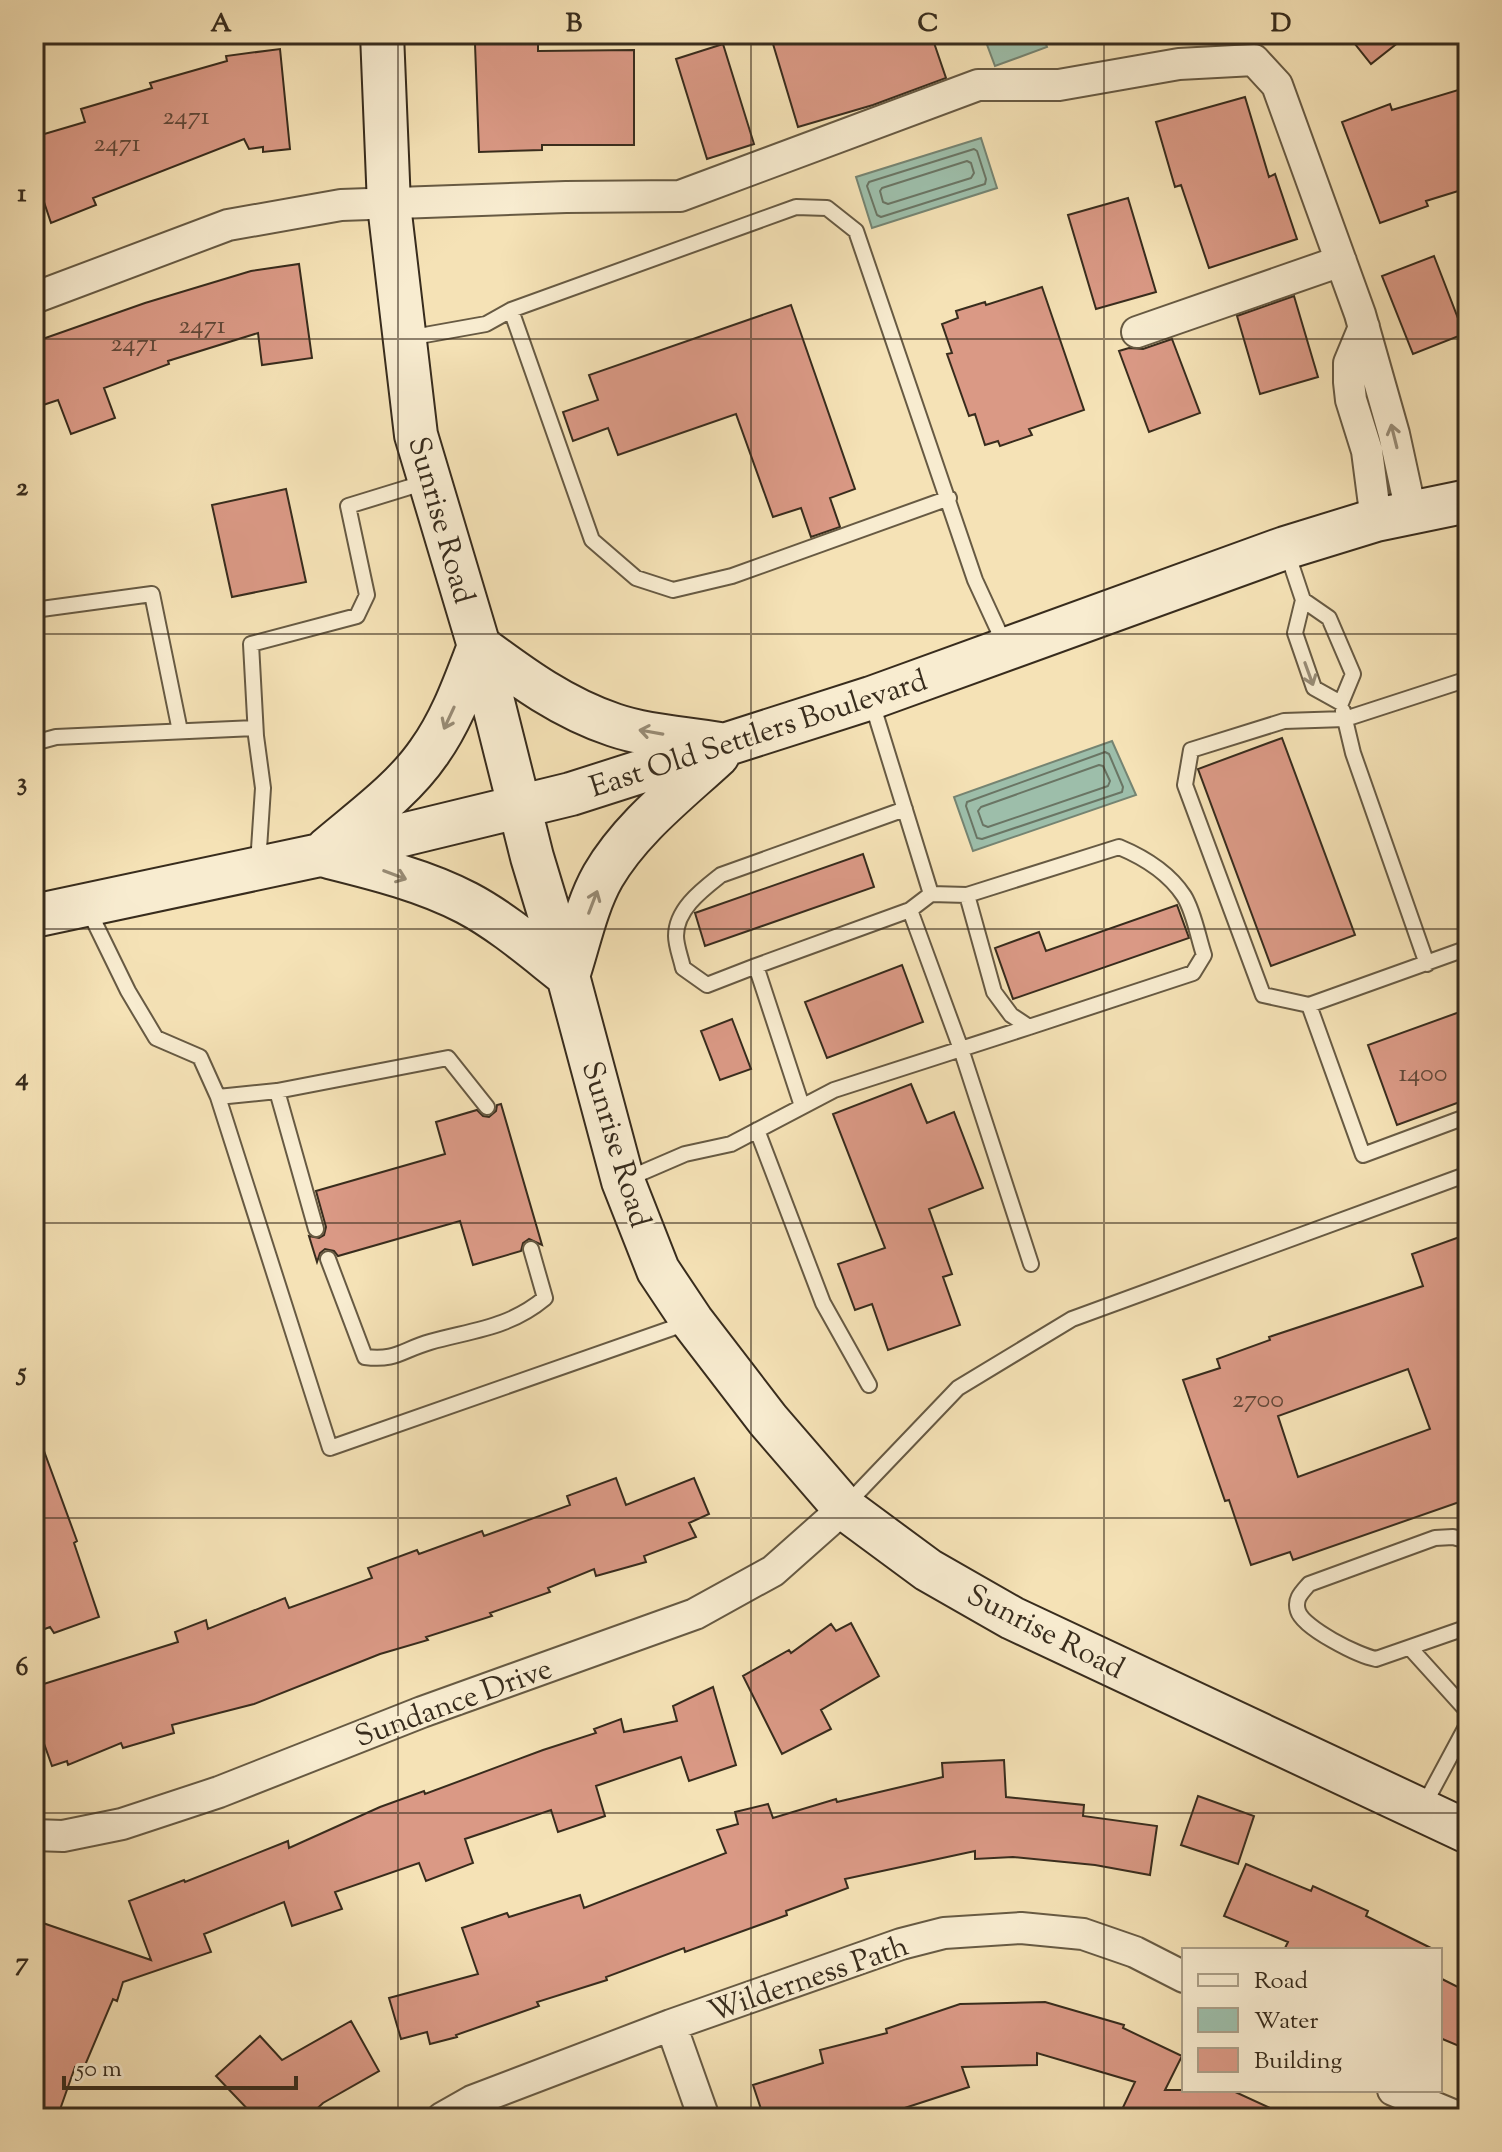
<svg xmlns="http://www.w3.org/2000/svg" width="1502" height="2152" viewBox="0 0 1502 2152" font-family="'Sorts Mill Goudy',serif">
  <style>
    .water { fill: #9dbeaa; stroke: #758472; stroke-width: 2 }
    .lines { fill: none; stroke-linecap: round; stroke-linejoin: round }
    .shore { stroke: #6a7564; stroke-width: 2 }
    .building { fill: #da9985; stroke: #382c1d; stroke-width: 2; fill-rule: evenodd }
    .lane-casing { stroke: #675a43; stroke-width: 18 }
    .street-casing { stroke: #675a43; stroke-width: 34 }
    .secondary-casing { stroke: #382c1d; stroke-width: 46 }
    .lane { stroke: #f8ecd0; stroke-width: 14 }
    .street { stroke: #f8ecd0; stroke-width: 30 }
    .secondary { stroke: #f8ecd0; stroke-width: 42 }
    .oneway { stroke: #988c76 }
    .grid { fill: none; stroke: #382c1d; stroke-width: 2; stroke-opacity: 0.55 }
    .labels { text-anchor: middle; stroke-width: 6; stroke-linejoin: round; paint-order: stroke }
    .number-label { font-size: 26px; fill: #604737 }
    .street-label { font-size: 30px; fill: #382c1d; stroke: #f8ecd0 }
    .neatline { fill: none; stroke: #382c1d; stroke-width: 3 }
    .grid-label { font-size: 26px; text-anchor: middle; font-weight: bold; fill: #382c1d }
  </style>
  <rect width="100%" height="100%" fill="#f5e2b6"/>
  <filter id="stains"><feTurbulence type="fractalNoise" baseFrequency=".0025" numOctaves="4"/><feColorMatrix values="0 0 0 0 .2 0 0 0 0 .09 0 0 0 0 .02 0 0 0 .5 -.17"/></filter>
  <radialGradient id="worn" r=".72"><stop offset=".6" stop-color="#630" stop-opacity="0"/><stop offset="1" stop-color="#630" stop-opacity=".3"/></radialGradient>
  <!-- water -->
  <path class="water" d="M983,34H1042L1047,47L995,66Z
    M981,138L997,188L872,228L856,177Z
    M1112,741L1136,795L973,851L954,797Z"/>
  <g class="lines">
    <!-- shore -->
    <path class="shore" d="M974,149L977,151L986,179L985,184L881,217L877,215L867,186L869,182Z
      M967,161L971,163L974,173L971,178L888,204L883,202L880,191L882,188Z
      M1105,752L1109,754L1123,787L1122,792L982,839L977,838L966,806L967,802Z
      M1099,765L1103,766L1110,781L1108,786L988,827L983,825L978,811L981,807Z"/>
  </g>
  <!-- building -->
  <path class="building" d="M770,34H931L946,78L873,105L798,127Z
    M1347,34H1409L1371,64Z
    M538,41V51L634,50V145H542V150L479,152L475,44Z
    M723,44L754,144L707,159L676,59Z
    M280,49L290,149L263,152V147L249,149L244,139L93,198L96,205L51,223L34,172V137L85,122L81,109L152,88L150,83L227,61L226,56Z
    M1468,87V188L1426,201L1428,206L1380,223L1342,122L1390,104L1392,110Z
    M1245,97L1269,177L1275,174L1297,239L1209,268L1181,185L1175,187L1156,122Z
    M1128,198L1156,292L1096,309L1068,215Z
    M1434,256L1464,334L1413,354L1382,276Z
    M299,264L312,358L262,365L258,333L168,361L169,364L104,388L115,418L71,434L58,400L34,408V342L145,303L251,271Z
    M1042,287L1084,410L1029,429L1032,435L1000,446L998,441L985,445L975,414L969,416L947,354L952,353L942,324L958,318L956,311L985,302L986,305Z
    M1294,296L1318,377L1260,394L1237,316Z
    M791,305L855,489L830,498L840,527L811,537L801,508L773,517L736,414L618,455L608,428L573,441L563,412L598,400L589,375Z
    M1172,339L1200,413L1149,432L1119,351L1129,348L1143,349Z
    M286,489L306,582L232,597L212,505Z
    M1282,738L1355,935L1271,966L1198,769Z
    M863,854L874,887L705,946L695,913Z
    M1177,905L1189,938L1013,999L995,948L1039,932L1046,951Z
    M902,965L923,1022L827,1058L805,1002Z
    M1468,1009V1099L1397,1125L1368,1045Z
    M732,1019L751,1069L720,1080L701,1031Z
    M911,1084L927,1123L954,1112L983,1188L929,1209L952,1274L943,1277L960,1325L888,1350L872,1304L855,1310L838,1264L885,1248L833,1114Z
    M501,1104L542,1245L529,1239L523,1243L521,1251L473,1265L460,1221L338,1256L334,1251L325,1249L320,1253L317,1262L309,1236L319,1238L324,1235L326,1227L316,1191L445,1154L436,1122L477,1110L483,1116L489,1117L496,1111L497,1105Z
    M1468,1234V1499L1293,1560L1290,1552L1251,1565L1229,1500L1225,1501L1183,1380L1220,1368L1217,1359L1270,1340L1269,1337L1423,1286L1412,1254ZM1408,1369L1430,1429L1298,1477L1278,1416Z
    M34,1432H37L77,1541L74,1543L99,1617L54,1633L50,1627L34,1633Z
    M616,1478L626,1505L694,1478L709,1514L689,1523L696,1537L644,1556L646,1562L596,1576L594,1569L548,1588L550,1592L490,1613L492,1616L426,1637L428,1640L380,1654L254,1704L172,1725L174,1733L123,1748L121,1743L68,1765L67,1761L52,1766L42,1738L34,1741V1687L178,1642L175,1632L206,1620L208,1629L285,1598L289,1608L372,1578L368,1568L417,1550L419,1554L482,1531L484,1536L570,1505L567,1496Z
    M851,1623L879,1676L821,1710L831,1729L782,1754L743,1676L789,1650L791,1653L831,1624L836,1631Z
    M713,1687L736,1765L689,1781L681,1757L596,1786L605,1816L558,1832L551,1810L465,1839L473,1863L426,1881L419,1863L335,1892L342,1909L292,1926L284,1902L204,1934L211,1952L123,1982L117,2001L113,1999L83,2070L75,2067L57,2118H34V1920L151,1960L129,1901L184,1880L185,1882L288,1841L289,1848L380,1807L424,1791L425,1794L543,1750L596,1733L594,1729L621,1719L624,1732L677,1721L673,1706Z
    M1004,1760L1006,1797L1084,1805L1083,1816L1157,1826L1150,1875L1095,1865L1013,1857L975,1859V1851L845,1879L848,1888L786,1911L787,1915L685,1952L684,1948L606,1977L607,1980L537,2002L539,2006L456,2035L457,2037L430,2044L427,2032L401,2039L389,1998L478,1974L462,1928L507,1913L509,1917L580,1895L584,1908L726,1853L717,1830L738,1824L735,1812L768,1804L773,1818L836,1799L837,1802L943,1777L942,1763Z
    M1198,1796L1254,1816L1238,1864L1181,1845Z
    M1246,1864L1311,1891L1313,1886L1368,1911L1366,1916L1435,1950H1284L1288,1942L1224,1916Z
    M1440,1978L1468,1992V2025L1459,2046L1440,2038Z
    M1045,2002L1124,2025L1123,2028L1182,2056L1165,2090H1231L1292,2118H1118L1135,2082L1037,2053V2065L962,2067L969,2087L874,2118H764L753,2085L823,2063L820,2050L887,2033L886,2029L960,2004Z
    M351,2021L379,2071L323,2103L307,2118H256L216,2076L260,2036L282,2060Z"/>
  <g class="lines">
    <defs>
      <path id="lane" d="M511,310L592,540L636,578L673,590L732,576L949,498
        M408,338L486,324L511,310L796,207L827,208L856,231L975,580L1005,645
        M1287,552L1303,600L1295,633L1314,688L1341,703L1353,674L1329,618L1303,600
        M34,610L152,594L180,731
        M872,703L931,894
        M1343,711L1353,753L1427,964
        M34,743L56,737L255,728
        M258,864L263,788L256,736L251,644L357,616L367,595L348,506L426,482
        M87,907L128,991L156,1038L200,1057L218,1097L330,1448L687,1323
        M910,910L961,1049L1031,1264
        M1468,948L1309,1005L1363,1155L1468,1116
        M756,966L707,985L683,968C681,958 676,946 676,936C676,909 702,890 721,875L905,809
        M1309,1005L1263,995L1185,785L1191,750L1284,721L1345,719L1468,679
        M277,1091L316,1229
        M218,1097L277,1091L448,1058L487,1107
        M802,1106L756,966L910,910L931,894L967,895L1119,847C1143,857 1169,873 1184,896C1194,912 1198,937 1204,955L1193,973L1029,1027L1011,1015L994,992L967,895
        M757,1130L823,1303L869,1385
        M627,1179L685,1154L731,1144L834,1090L1029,1027
        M328,1259L365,1357C396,1361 402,1350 430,1342C473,1330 509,1328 545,1298L531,1249
        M847,1504L958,1388L1072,1319L1468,1174
        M1468,1541L1453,1537L1435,1538L1309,1584C1302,1592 1294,1599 1298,1611C1303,1628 1359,1656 1376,1659L1468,1627
        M1411,1649L1468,1712
        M1423,1807L1468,1723"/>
      <path id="street" d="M34,298L228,225L341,205L566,197L680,196L978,85H1059L1179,64L1254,60L1277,85L1360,314L1394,434L1411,512
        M1364,327L1349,363V382L1351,400L1367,451L1376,520
        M1137,332L1341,261
        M34,1835L63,1836L122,1824L219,1792L422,1712L695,1614L773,1571L844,1508
        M671,2025L704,2118
        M1393,2090L1460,2118
        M442,2118L472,2101L671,2025L901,1944L944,1933L1021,1928L1083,1934L1135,1952L1184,1977"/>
      <path id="secondary" d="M382,34L389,205L416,435L479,646L532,857L568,976L623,1181L658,1270L692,1321L768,1420L844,1508L928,1570L1012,1618L1468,1832
        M327,849C362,819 403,790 429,752C452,720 465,682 479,646C522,678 563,708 614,725C646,736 685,738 719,744
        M325,856C373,868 423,880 467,903C503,922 536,951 568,976
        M34,916L320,855L571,794L871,698L1285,548L1376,520L1468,501
        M568,976C579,943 586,906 603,876C631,828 678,792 718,755"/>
    </defs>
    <!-- lane casing -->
    <use href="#lane" class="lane-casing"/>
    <!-- street casing -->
    <use href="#street" class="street-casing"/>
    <!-- secondary casing -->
    <use href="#secondary" class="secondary-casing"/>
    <!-- lane -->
    <use href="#lane" class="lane"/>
    <!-- street -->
    <use href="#street" class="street"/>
    <!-- secondary -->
    <use href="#secondary" class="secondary"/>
  </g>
  <!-- one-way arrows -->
  <defs><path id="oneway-shaft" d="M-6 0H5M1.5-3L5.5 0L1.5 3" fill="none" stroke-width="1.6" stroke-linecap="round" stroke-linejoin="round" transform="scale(2)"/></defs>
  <g class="oneway">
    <use href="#oneway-shaft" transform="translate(1394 436) rotate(-104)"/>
    <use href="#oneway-shaft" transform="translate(1309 674) rotate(70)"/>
    <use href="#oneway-shaft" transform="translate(449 718) rotate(115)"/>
    <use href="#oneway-shaft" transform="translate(651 732) rotate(-170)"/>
    <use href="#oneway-shaft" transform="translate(395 875) rotate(21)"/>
    <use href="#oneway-shaft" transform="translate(593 902) rotate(-69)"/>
  </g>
  <!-- grid -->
  <path class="grid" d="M398,34V2118M751,34V2118M1104,34V2118M34,339H1468M34,634H1468M34,929H1468M34,1223H1468M34,1518H1468M34,1813H1468"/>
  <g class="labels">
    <!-- number labels -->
    <g class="number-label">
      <text x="186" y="124">2471</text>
      <text x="117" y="151">2471</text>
      <text x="202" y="333">2471</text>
      <text x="134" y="351">2471</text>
      <text x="1423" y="1081">1400</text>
      <text x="1258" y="1407">2700</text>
    </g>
    <!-- street labels -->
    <g class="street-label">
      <text transform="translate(442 520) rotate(74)" y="10">Sunrise Road</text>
      <text transform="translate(758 733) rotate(-18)" y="10">East Old Settlers Boulevard</text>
      <text transform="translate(617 1144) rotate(73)" y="10">Sunrise Road</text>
      <text transform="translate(1046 1631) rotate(27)" y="10">Sunrise Road</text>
      <text transform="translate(453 1702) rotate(-20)" y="10">Sundance Drive</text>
      <text transform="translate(808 1978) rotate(-19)" y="10">Wilderness Path</text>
    </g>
  </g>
  <!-- margin -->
  <rect width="1502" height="2152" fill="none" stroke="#f5e2b6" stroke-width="88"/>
  <!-- legend -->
  <rect x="1182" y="1948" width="260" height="144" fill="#f8ecd0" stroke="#ab9f88" stroke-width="2"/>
  <rect x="1198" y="1974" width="40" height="12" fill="#f8ecd0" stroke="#ab9f88" stroke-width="2"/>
  <text x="1254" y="1988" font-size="24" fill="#382c1d">Road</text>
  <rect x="1198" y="2008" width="40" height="24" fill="#9dbeaa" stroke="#ab9f88" stroke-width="2"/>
  <text x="1254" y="2028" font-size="24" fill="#382c1d">Water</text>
  <rect x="1198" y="2048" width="40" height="24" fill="#da9985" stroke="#ab9f88" stroke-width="2"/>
  <text x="1254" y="2068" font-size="24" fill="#382c1d">Building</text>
  <!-- scale -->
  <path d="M64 2076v12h232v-12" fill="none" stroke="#382c1d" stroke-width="4"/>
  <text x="76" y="2076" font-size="24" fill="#382c1d" stroke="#f8ecd0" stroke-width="6" paint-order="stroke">50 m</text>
  <rect x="44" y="44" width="1414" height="2064" class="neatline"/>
  <g class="grid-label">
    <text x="221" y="31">A</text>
    <text x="574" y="31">B</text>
    <text x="928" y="31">C</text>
    <text x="1281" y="31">D</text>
    <text x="22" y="201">1</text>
    <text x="22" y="495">2</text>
    <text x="22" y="790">3</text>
    <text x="22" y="1085">4</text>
    <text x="22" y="1380">5</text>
    <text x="22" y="1675">6</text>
    <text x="22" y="1970">7</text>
  </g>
  <rect width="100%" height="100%" filter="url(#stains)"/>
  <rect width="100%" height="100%" fill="url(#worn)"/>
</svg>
